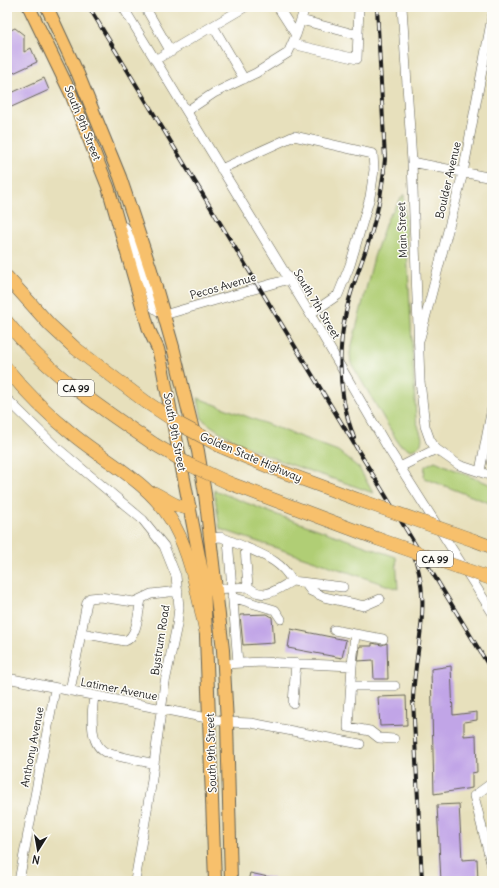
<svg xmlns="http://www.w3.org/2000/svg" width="499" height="888" viewBox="0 0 499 888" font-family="Delius,sans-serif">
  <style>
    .green { fill: #b0ce75; stroke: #667548 }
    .building { fill: #c1a5e7 }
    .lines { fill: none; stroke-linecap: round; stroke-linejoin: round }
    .minor-casing { stroke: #636154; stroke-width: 10 }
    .major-casing { stroke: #636154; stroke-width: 14 }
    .highway-casing { stroke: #636154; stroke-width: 14 }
    .minor { stroke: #fff; stroke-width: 9 }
    .major { stroke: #f7c06c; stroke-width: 12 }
    .highway { stroke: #f7c06c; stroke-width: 13 }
    .rail-casing { stroke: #1c1c1c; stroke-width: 4 }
    .rail { stroke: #fdfcf7; stroke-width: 2.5; stroke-dasharray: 8; stroke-linecap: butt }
    .highway-bridge-casing { stroke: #636154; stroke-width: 14; stroke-linecap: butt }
    .highway-bridge { stroke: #f7c06c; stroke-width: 13 }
    .labels { text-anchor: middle; stroke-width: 3; stroke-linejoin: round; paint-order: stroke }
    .shield { fill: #fdfcf7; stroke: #605f5e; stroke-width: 1 }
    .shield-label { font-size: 10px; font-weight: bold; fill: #1c1c1c }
    .street-label { font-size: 11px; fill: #1c1c1c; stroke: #fdfcf7 }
  </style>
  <rect width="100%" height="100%" fill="#fdfcf7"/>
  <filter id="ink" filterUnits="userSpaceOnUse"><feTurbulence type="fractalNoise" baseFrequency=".025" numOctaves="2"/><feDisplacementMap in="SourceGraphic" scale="8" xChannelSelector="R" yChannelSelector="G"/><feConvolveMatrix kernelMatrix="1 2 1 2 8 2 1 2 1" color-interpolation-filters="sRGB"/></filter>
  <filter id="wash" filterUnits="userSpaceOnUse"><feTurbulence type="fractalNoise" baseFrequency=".012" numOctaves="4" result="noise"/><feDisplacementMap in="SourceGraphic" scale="16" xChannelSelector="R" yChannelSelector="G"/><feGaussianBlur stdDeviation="0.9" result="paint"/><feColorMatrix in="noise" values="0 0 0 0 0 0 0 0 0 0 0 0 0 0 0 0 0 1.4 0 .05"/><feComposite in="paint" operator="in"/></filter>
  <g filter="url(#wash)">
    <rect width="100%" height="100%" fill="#e7e0bc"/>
    <!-- green -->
    <path class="green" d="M404,194L416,419L422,438L421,444L417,448L411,450L399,444L351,363L350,353L374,257L387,219Z
      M198,398L338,451L359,468L373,493C317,471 249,457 202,419Z
      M435,461L464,474L492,485V504L424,478L425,466Z
      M214,490L272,513L396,557L398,589L220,529Z"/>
    <g id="blocks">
      <!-- building -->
      <path class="building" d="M15,28L24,35V52L31,48L37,62L7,76V36L11,34L9,31Z
        M44,78L49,90L7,109V95Z
        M267,614L272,617L274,643L243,645L240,615Z
        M291,629L346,640L342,658L288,648Z
        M372,643L382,645L387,643L388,679H374L373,660L358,661L360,646H372Z
        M451,666L453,715L477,712V720L464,722V736L476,735L477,772L472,773V788L434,794L431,669Z
        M406,696L407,725L380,726L378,697Z
        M459,804L462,860L477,859L478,881H441L437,805Z
        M250,873L273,878V881H248Z"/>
    </g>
  </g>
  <g filter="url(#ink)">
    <use href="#blocks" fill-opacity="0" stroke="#636154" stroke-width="1"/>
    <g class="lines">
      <defs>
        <path id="minor" d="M123,7L310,314L388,448L492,612
          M145,7L171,52
          M402,7L412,162L420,381L425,426L430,440L436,449
          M301,20L358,35
          M213,26L244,79
          M296,35L305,7
          M292,44L357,59L359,7
          M155,60L245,7
          M187,111L214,93L256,73L288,53L296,35L278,7
          M412,162L492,178
          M221,169L294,136L373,154L374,170L370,197L350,265L338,295L310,314
          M125,227L136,251L154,308L164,315L289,279
          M420,338L463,173L492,17
          M7,399L56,447L143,520L164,546L176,576L179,607L177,625L165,682L151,786L135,881
          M400,467L436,449L459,465L492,476
          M480,471L492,408
          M210,538L221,537L245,547L248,587L215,589
          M228,540L238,663
          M245,547C265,556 281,561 292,581L343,587
          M305,583L311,591L324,597L364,606L380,599
          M248,587C265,601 276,590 292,581
          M232,597L275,610L281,619
          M334,630L355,634
          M81,633L125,641C138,637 138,611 141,600
          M224,664L262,662L352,666L348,727L370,731L379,738L394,739
          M352,666L355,634L383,639
          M7,678L227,722L251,723L360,744
          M352,686H395
          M70,691L87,602L90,598L100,597L134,602L151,594L178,591
          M94,696C92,711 88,743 105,752C113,756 143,761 154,764
          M293,703L296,663
          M492,783L474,796L492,867
          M19,881L55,689"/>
        <path id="major" d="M29,7L71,94L108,187L149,330L158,349L162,366L204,582L215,881
          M47,7L78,74L120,177L151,270L173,347L198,451L205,494L223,650L227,722L231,881"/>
        <path id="highway" d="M7,277L50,325L75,348L146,402
          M7,322C46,372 102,409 154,444
          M7,369C27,394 51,417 76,437C111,465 152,484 174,525C192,558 198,597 206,632
          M222,447L272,468L359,500
          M229,483L378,539
          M154,493C167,499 175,508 190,508
          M473,540L492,547"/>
      </defs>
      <!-- minor casing -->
      <use href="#minor" class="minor-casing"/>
      <!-- major casing -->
      <use href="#major" class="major-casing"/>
      <!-- highway casing -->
      <use href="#highway" class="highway-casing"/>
      <!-- minor -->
      <use href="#minor" class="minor"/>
      <!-- major -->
      <use href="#major" class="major"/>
      <!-- highway -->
      <use href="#highway" class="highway"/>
      <defs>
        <path id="rail" d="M89,7L492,671
          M354,438C339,398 337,354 346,312C352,284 364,258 372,231C379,207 383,184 385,159L377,7
          M410,545C435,603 415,642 413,699L422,881"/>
      </defs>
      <!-- rail casing -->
      <use href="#rail" class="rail-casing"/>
      <!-- rail -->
      <use href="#rail" class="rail"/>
      <defs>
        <path id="highway-bridge" d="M146,402L181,425L222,447
          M154,444L190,465L229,483
          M359,500L473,540
          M378,539L492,579"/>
      </defs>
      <!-- highway-bridge casing -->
      <use href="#highway-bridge" class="highway-bridge-casing"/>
      <!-- highway-bridge -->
      <use href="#highway-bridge" class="highway-bridge"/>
    </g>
  </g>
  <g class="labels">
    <!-- shield labels -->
    <g class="shield">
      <rect x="58" y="380" width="36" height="16" rx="3"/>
      <rect x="417" y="551" width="36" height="16" rx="3"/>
    </g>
    <g class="shield-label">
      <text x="76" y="392">CA 99</text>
      <text x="435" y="563">CA 99</text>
    </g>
    <!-- street labels -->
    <g class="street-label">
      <text transform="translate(83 123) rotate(68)" y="4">South 9th Street</text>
      <text transform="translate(448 180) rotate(-77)" y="4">Boulder Avenue</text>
      <text transform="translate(402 230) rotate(-92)" y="4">Main Street</text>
      <text transform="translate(223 286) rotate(-16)" y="4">Pecos Avenue</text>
      <text transform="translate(317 304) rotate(59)" y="4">South 7th Street</text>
      <text transform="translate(175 432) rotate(79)" y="4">South 9th Street</text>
      <text transform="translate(251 457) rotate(23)" y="4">Golden State Highway</text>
      <text transform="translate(160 640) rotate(-81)" y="4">Bystrum Road</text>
      <text transform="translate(119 689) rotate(11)" y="4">Latimer Avenue</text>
      <text transform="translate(32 747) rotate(-79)" y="4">Anthony Avenue</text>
      <text transform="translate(211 753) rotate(-92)" y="4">South 9th Street</text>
    </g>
  </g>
  <!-- margin -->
  <rect width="499" height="888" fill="none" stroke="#fdfcf7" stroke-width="24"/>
  <!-- north arrow -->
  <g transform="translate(38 850) rotate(191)" stroke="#fdfcf7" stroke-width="3" paint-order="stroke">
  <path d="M0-3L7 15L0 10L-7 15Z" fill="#1c1c1c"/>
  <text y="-6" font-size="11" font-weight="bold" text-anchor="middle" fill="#1c1c1c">N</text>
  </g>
</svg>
